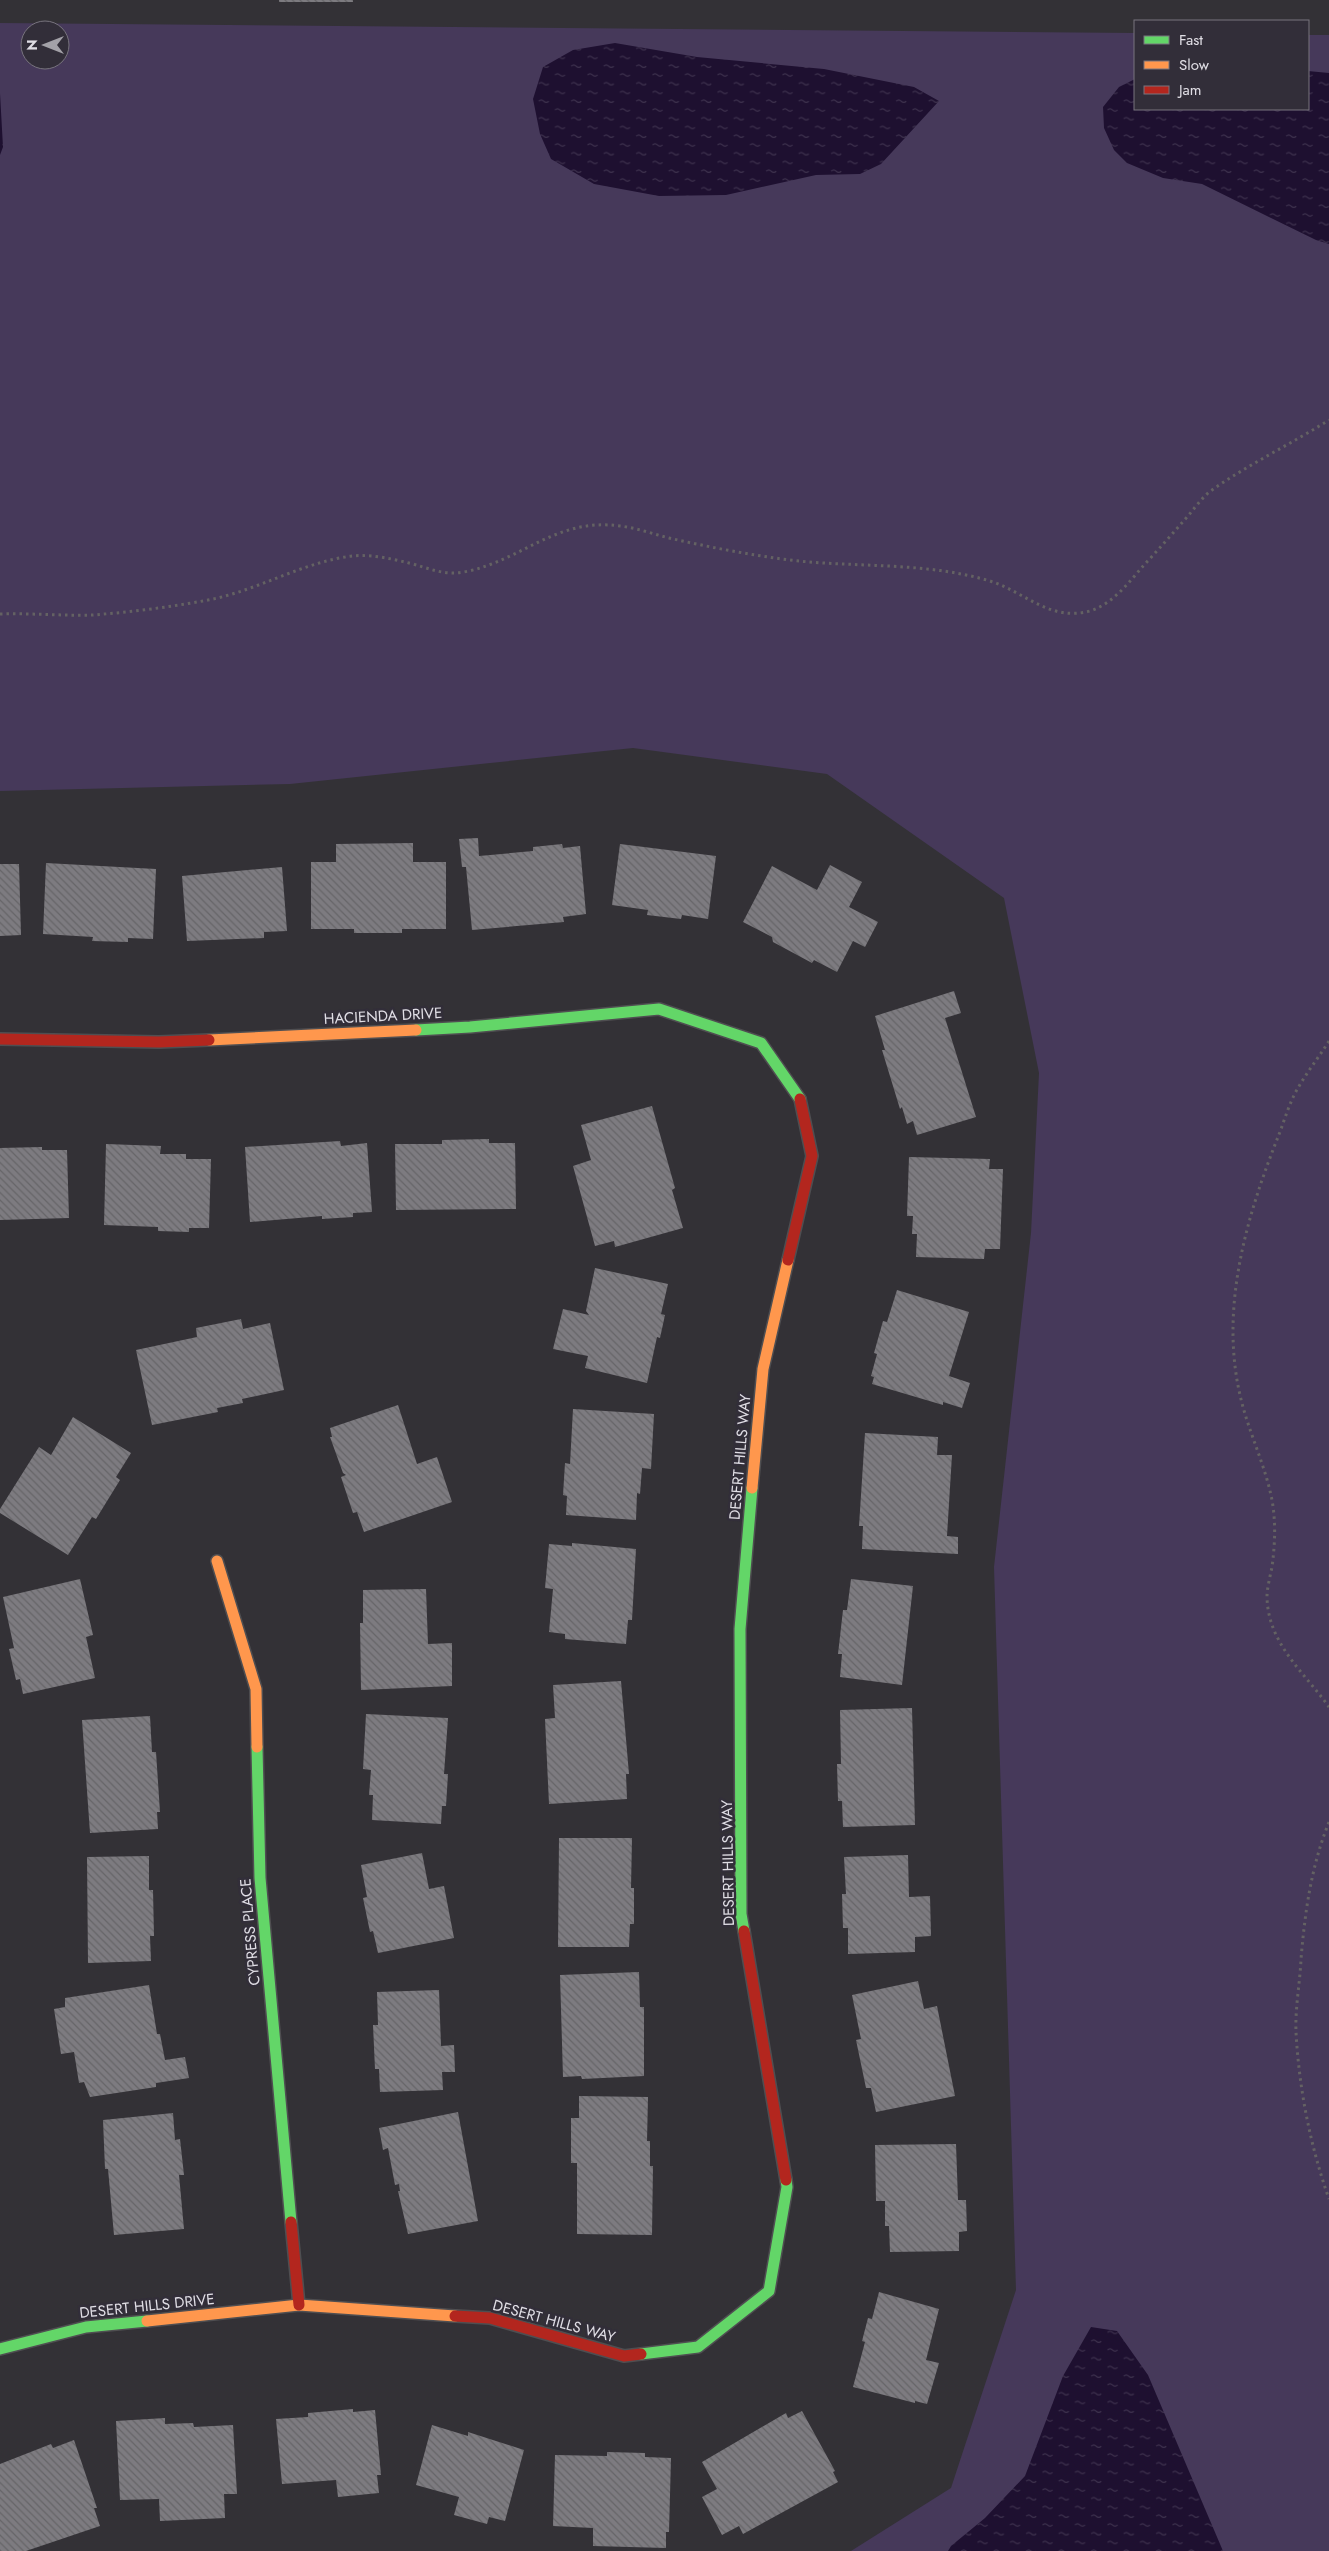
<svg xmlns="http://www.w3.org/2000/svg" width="1329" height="2551" viewBox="0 0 1329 2551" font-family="Jost,sans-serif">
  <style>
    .green { fill: #46395a; fill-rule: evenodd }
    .water { fill: url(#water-ripples) }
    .building { fill: url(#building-back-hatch) }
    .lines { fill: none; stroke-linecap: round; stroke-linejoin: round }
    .fast-casing { stroke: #4f4e51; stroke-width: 14 }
    .slow-casing { stroke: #4f4e51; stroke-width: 14 }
    .jam-casing { stroke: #4f4e51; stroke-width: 14 }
    .path { stroke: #646263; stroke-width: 3; stroke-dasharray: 2.5 4; stroke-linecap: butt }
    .fast { stroke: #63d668; stroke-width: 11 }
    .slow { stroke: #ff974d; stroke-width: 11 }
    .jam { stroke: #b3261e; stroke-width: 11 }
    .labels { text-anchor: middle; stroke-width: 5; stroke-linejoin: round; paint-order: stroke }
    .street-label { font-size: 15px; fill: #e0dee5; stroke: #322e39 }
  </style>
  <defs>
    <pattern id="water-ripples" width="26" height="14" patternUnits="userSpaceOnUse" patternTransform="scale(1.25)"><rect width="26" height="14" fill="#1e1030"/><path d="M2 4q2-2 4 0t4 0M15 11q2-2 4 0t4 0" fill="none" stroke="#3e324e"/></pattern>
    <pattern id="building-back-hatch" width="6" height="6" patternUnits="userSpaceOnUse" patternTransform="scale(1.25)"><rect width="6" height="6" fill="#7d7b80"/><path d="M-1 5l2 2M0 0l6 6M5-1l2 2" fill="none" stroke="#666568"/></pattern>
  </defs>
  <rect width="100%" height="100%" fill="#333136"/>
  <!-- green -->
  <path class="green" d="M0,23L1135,33V109H1308V35H1329V2551H851L951,2488L1016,2290L994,1567L1031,1233L1039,1073L1004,898L827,774L633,748L290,784L0,791ZM30,30H60V60H30Z"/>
  <!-- water -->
  <path class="water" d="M615,43L697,57L824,69L914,87L939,101L881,164L860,174L816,175L726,195L659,196L594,184L551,159L540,134L533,99L543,67L573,50Z
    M1308,71L1329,73V244L1316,240L1202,184L1163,178L1127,163L1114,150L1104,128L1103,107L1119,87L1135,79V109H1308Z
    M0,93L3,147L0,155Z
    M1091,2327L1117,2331L1148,2375L1223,2551H948L951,2546L985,2518L1025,2476L1063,2376Z"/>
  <!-- building -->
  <path class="building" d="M279,0H353V2H279Z
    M478,838L479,856L533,851V847L562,844L563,848L580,846L586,914L563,917L564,922L472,930L466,867H462L459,839Z
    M413,843V862H446V929H402V933H354V929H311V862H336V844Z
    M620,844L716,856L708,919L682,915L681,919L647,915L648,910L612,905Z
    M46,863L156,869L153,939L128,938V942L92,941L93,937L43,934Z
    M0,864H19L21,935L0,936Z
    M830,865L862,882L849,907L878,922L865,947L853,941L837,972L814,960L812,963L773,942L772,937L743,922L772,866L817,890Z
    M282,867L287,931L264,932V938L187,941L182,876Z
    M954,991L961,1013L945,1018L976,1117L917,1135L913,1121L907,1124L902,1107L900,1109L882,1050H885L875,1016Z
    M652,1106L675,1188L672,1190L683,1228L615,1247L614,1241L595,1246L573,1166L591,1160L581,1125Z
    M489,1139V1143H515L516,1209L396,1210L395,1144H442V1140Z
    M340,1141L341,1146L367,1143L372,1212L353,1213V1217L322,1219V1216L250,1222L245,1147Z
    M106,1144L161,1146L160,1154H186V1159H211L209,1228H189V1232L158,1231V1227L104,1225Z
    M42,1147V1150H67L69,1218L0,1220V1148Z
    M909,1157L990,1159L989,1169H1003L1000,1249H985L984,1259L916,1257L917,1234H912L913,1216H907Z
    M595,1268L668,1284L661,1314L665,1315L660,1338L657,1337L647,1383L585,1368L588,1356L553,1349L563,1309L589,1315L586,1311Z
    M897,1290L969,1312L949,1376L970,1383L962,1408L943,1402V1405L872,1384L874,1377L871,1376L877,1354L874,1353L883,1321L887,1322Z
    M241,1319L243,1329L270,1323L284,1390L242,1399L243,1403L217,1408L218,1412L152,1425L136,1350L197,1337L196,1328Z
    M398,1405L417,1464L437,1457L452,1502L364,1532L357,1512L353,1513L341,1477L346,1475L343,1473L330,1437H332L330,1428Z
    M573,1409L654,1414L651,1469L642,1468L640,1494L637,1493L636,1520L566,1515L567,1496L563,1495L565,1463L570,1464Z
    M73,1417L131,1453L116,1477L120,1480L96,1519L92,1517L68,1555L0,1513V1509L39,1447L51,1455Z
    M865,1433L938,1437L937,1455H952L947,1536L958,1537V1554L862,1549L863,1526H859Z
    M572,1543L636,1549L632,1620H628L626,1644L565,1639V1634L549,1632L553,1589L545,1588L549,1544L572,1546Z
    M80,1579L93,1635L86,1637L95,1678L23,1694L20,1679L16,1680L9,1649L14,1648L3,1597Z
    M851,1579L913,1586L902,1685L840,1677L842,1654H838L843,1610H847Z
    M426,1589L428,1644L452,1643V1686L361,1690L360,1623H363V1590Z
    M621,1681L629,1774H626L627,1799L549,1804L545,1719L555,1718L553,1685Z
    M912,1708L915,1825L843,1827L842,1801H838L837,1764H841L840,1710Z
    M366,1714L448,1718L444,1774H448L446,1806H442L441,1824L372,1820L373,1795H369L371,1770L363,1769Z
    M150,1716L152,1752H156L160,1812H157L158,1829L90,1833L82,1720Z
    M559,1838H632L631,1888H634V1924H630L629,1947H558Z
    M422,1853L429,1889L444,1886L454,1938L378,1953L373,1931L370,1932L363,1898L367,1897L361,1865Z
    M908,1855L909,1897L930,1896L931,1936L915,1937V1952L848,1954V1928H843L842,1894H846L844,1857Z
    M149,1856V1890H153L154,1936H150L151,1961L88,1963L87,1857Z
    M639,1972L640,2007H644V2076L582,2079L581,2076L563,2077L560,1975Z
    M918,1981L924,2009L937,2006L955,2096L876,2112L871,2088H866L856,2040L861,2039L852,1995Z
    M149,1985L157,2034H160L165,2060L185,2057L189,2078L156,2083V2087L90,2097L84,2082L79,2083L74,2052L61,2054L54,2009L65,2007V1998Z
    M439,1990L441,2046L454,2045L455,2072H442L443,2090L380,2092L379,2069H375L373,2025H378L377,1992Z
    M579,2096L648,2097L647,2141H650V2166H653L652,2235L577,2234V2163H571V2118H579Z
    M458,2112L478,2221L408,2234L398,2191H400L399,2184L395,2185L388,2148L383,2150L379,2128Z
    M173,2113L175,2140L180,2139L184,2175H179L184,2229L114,2235L108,2169H105L103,2120Z
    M956,2144L958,2200H966L967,2231L959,2232V2251L890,2252L889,2226H885V2201H876L875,2145Z
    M879,2292L939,2309L926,2360L939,2363L927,2404L915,2401V2403L853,2387L865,2342L862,2341L868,2318L872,2319Z
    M353,2409V2412L375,2410L381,2475H377L379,2493L338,2497L336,2480L282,2484L276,2419L308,2417V2413Z
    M802,2411L835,2471L833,2472L838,2482L743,2534L739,2526L722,2535L702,2497L717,2489L702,2462L786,2413L788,2418Z
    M165,2418V2424L193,2423L194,2427L233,2425L237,2494H224L225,2518L160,2521L159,2499L120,2500L116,2421Z
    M432,2425L468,2436V2432L524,2450L505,2521L489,2517L487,2524L454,2515L459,2497L416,2485Z
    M74,2440L97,2508H94L100,2526L26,2551H0V2464L51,2444L53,2448Z
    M607,2452L645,2453V2457L671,2458L669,2532H666V2548L593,2546V2528L553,2526L555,2455L607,2456Z"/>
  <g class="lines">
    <defs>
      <path id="fast" d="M416,1030L470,1027L659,1009L761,1043L800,1099
        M257,1747L260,1878L291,2222
        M744,1931L741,1914L740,1629L752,1488
        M0,2349L86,2327L147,2321
        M641,2354L698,2347L769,2291L787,2187L786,2180"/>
      <path id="slow" d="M209,1040L416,1030
        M752,1488L763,1369L788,1260
        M217,1561L256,1689L257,1747
        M147,2321L299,2305L455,2316"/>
      <path id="jam" d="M0,1039L159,1042L209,1040
        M788,1260L812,1156L800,1099
        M744,1931L786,2180
        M291,2222L299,2305
        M455,2316L490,2318L624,2356L641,2354"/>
    </defs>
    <!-- fast casing -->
    <use href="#fast" class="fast-casing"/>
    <!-- slow casing -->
    <use href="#slow" class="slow-casing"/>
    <!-- jam casing -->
    <use href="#jam" class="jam-casing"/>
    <!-- path -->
    <path class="path" d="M0,614C31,613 63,616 93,615C131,612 171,607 208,600C256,591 297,565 345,557C365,553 389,558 409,563C429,568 444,576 464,572C522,561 556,517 620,526C637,528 653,534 669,538C704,546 740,553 775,558C846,569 920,560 990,581C1025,592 1050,622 1090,611C1113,604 1129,582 1144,565C1159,549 1173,533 1187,517C1195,508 1202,497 1212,490C1249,464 1291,444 1329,420
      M1329,1041C1319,1057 1307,1072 1298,1088C1289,1103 1284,1122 1278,1137C1246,1218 1220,1308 1240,1395C1248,1431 1265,1464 1272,1500C1276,1523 1275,1544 1272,1567C1270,1577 1267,1588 1267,1597C1268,1644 1304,1672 1329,1707
      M1329,1822C1311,1867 1305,1912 1301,1959C1300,1983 1295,2008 1296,2032C1299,2088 1310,2145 1329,2199"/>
    <!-- fast -->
    <use href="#fast" class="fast"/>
    <!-- slow -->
    <use href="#slow" class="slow"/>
    <!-- jam -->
    <use href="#jam" class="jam"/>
  </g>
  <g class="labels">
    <!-- street labels -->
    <g class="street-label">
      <text transform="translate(383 1016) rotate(-3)" y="5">HACIENDA DRIVE</text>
      <text transform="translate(740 1457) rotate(-85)" y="5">DESERT HILLS WAY</text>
      <text transform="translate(728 1863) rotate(-91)" y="5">DESERT HILLS WAY</text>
      <text transform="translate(250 1932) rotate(-95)" y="5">CYPRESS PLACE</text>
      <text transform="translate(147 2306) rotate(-6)" y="5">DESERT HILLS DRIVE</text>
      <text transform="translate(554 2321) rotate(15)" y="5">DESERT HILLS WAY</text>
    </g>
  </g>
  <!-- legend -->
  <rect x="1134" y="20" width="175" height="90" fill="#322e39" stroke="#78747e"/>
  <rect x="1144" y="36" width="25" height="8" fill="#63d668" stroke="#78747e"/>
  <text x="1179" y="45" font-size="15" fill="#e0dee5">Fast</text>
  <rect x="1144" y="61" width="25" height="8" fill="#ff974d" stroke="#78747e"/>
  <text x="1179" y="70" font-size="15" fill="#e0dee5">Slow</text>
  <rect x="1144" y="86" width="25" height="8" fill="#b3261e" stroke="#78747e"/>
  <text x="1179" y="95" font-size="15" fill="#e0dee5">Jam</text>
  <!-- north arrow -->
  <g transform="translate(45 45) rotate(270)"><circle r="24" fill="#322e39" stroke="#78747e"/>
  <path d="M0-4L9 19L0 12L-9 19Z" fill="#a3a1a8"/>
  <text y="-8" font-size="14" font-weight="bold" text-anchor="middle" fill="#e0dee5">N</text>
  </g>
</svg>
